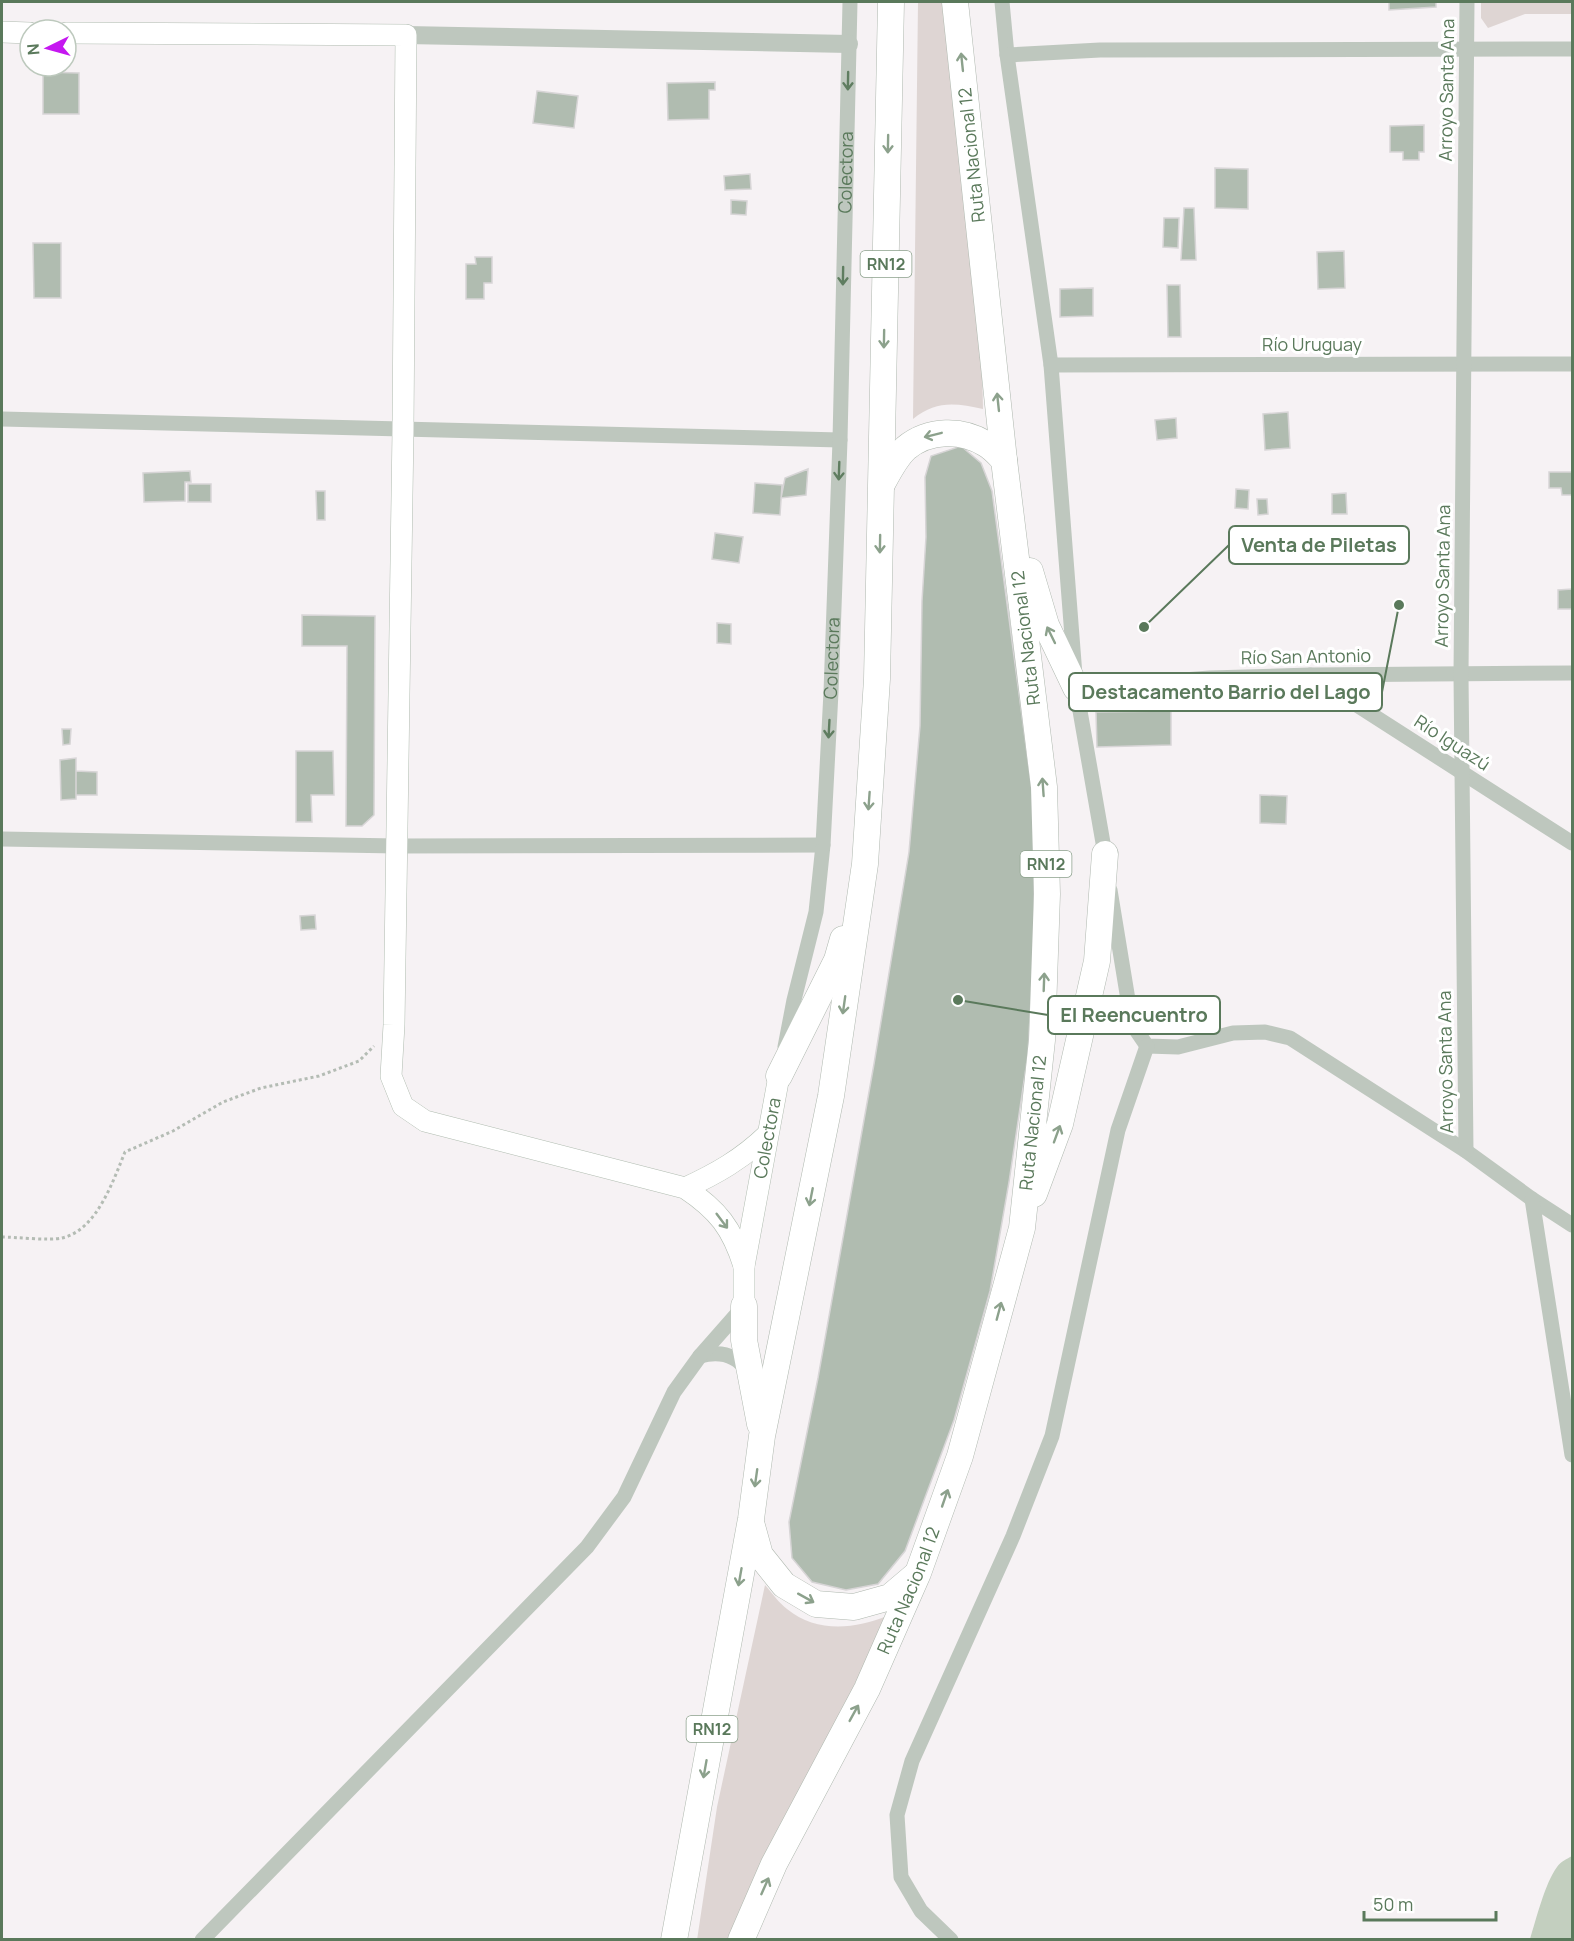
<svg xmlns="http://www.w3.org/2000/svg" width="1574" height="1941" viewBox="0 0 1574 1941" font-family="Manrope,sans-serif">
  <style>
    .green { fill: #ded5d3 }
    .water { fill: #c3cfbf }
    .building { fill: #b0bcb0; stroke: #d7d5d6; stroke-width: 1.5 }
    .lines { fill: none; stroke-linecap: round; stroke-linejoin: round }
    .secondary-casing { stroke: #b0bcb0; stroke-width: 22 }
    .trunk-casing { stroke: #afb8af; stroke-width: 27 }
    .path { stroke: #b4bcb4; stroke-width: 3; stroke-dasharray: 3 3; stroke-linecap: butt }
    .minor { stroke: #bec7be; stroke-width: 15 }
    .tertiary { stroke: #bec7be; stroke-width: 18 }
    .secondary { stroke: #fff; stroke-width: 21 }
    .trunk { stroke: #fff; stroke-width: 26 }
    .oneway { stroke: #8ca18c }
    .oneway2 { stroke: #5f7d60 }
    .labels { text-anchor: middle; stroke-width: 6; stroke-linejoin: round; paint-order: stroke }
    .shield { fill: #fff; stroke: #8ca18c; stroke-width: 1.5 }
    .shield-label { font-size: 16px; font-weight: bold; fill: #5a795b }
    .street-label { font-size: 18px; fill: #5a795b; stroke: #fff }
    .leader { fill: none; stroke: #5a795b; stroke-width: 2 }
    .callout-dot { fill: #5a795b; stroke: #fff; stroke-width: 2 }
    .callout { fill: #fff; stroke: #5a795b; stroke-width: 2 }
    .callout-label { font-size: 20px; text-anchor: middle; font-weight: bold; fill: #5a795b }
  </style>
  <rect width="100%" height="100%" fill="#f6f2f4"/>
  <!-- green -->
  <path class="green" d="M918,2H943L981,318L983,409C956,403 936,400 913,419Z
    M1481,2H1572V14H1525L1488,28L1481,18Z
    M765,1585C772,1593 779,1603 787,1609C816,1633 855,1629 887,1616L846,1709L730,1939L697,1940L717,1807Z"/>
  <!-- water -->
  <path class="water" d="M1572,1856V1939H1530C1536,1920 1545,1883 1557,1867C1561,1861 1567,1859 1572,1856Z"/>
  <!-- building -->
  <path class="building" d="M1389,2H1436V7L1389,10Z
    M43,72L79,73V114H43Z
    M715,82V90H709V119L668,120L667,83Z
    M537,91L578,96L574,128L533,123Z
    M1424,125V152H1419V160H1403V152H1390V126Z
    M1215,168L1248,169V209L1215,208Z
    M750,174L751,189L725,190L724,176Z
    M731,200L747,201L746,215L731,214Z
    M1184,208H1194L1196,260H1181Z
    M1164,218H1179L1178,248L1163,247Z
    M33,243H61V298H34Z
    M1344,251L1345,288L1318,289L1317,252Z
    M475,257H492V283H484V299H466V264H476Z
    M1167,285H1180L1181,337H1168Z
    M1093,288V316L1060,317V289Z
    M1288,412L1290,448L1265,450L1263,414Z
    M1176,418L1177,438L1157,440L1155,420Z
    M961,446L981,463L992,491L1034,806V945L1028,1054L1009,1182L990,1291L954,1420L905,1551L878,1584L846,1590L812,1582L792,1558L789,1522L818,1378L874,1064L909,852L920,726L922,601L926,537L925,477L931,456Z
    M808,469L806,495L781,498L785,478Z
    M190,471L191,482H185V501L144,502L143,473Z
    M1549,472H1572V495H1562L1561,488H1549Z
    M755,483L782,485L780,515L753,513Z
    M188,484H211V502H188Z
    M1236,489L1249,490L1248,509L1235,508Z
    M316,491H325V520H317Z
    M1346,493L1347,514H1332V494Z
    M1257,499H1267L1268,514L1258,515Z
    M715,533L743,537L739,563L712,559Z
    M1572,589V609H1558V590Z
    M302,615L375,616L374,815L362,826H346L347,646H302Z
    M717,623L731,624V644L717,643Z
    M1171,711V745L1097,747L1096,712Z
    M62,729H71L70,744L63,745Z
    M296,751H333L334,795H311L312,822H296Z
    M76,758V799L61,800L60,760Z
    M76,771L97,772V795H76Z
    M1260,795L1287,796L1286,824L1260,823Z
    M315,915L316,929L301,930L300,916Z"/>
  <g class="lines">
    <defs>
      <g id="secondary">
        <path d="M2,32L30,33"/>
        <path d="M66,33L406,35L403,430L394,1025L391,1076L403,1106L425,1121L685,1188C718,1210 732,1228 744,1266"/>
        <path d="M685,1188C716,1174 742,1159 767,1135"/>
        <path id="s2" d="M744,1306V1266L779,1076"/>
      </g>
      <g id="trunk">
        <path d="M882,484C889,471 896,457 906,448C929,429 962,429 986,444C993,448 998,454 1004,460"/>
        <path d="M1030,571L1046,625L1076,688"/>
        <path d="M779,1076L837,960L843,939"/>
        <path d="M1034,1194L1060,1124L1097,961L1105,854"/>
        <path d="M744,1306V1340L760,1424"/>
        <path d="M752,1526L760,1555L784,1585L816,1604L854,1607L890,1597L916,1575"/>
        <path d="M674,1940L751,1519L762,1436L831,1096L865,864L877,679L891,2"/>
        <path id="s3" d="M741,1940L774,1864L867,1689L918,1573L960,1456L1022,1228L1042,1040L1047,894L1044,787L1004,460L955,2"/>
      </g>
    </defs>
    <!-- secondary casing -->
    <use href="#secondary" class="secondary-casing"/>
    <!-- trunk casing -->
    <use href="#trunk" class="trunk-casing"/>
    <!-- path -->
    <path class="path" d="M2,1237C15,1237 50,1241 62,1238C97,1230 113,1181 125,1152L173,1131L223,1102L261,1088L319,1076L359,1061L374,1046"/>
    <!-- minor -->
    <g class="minor">
      <path d="M1002,2L1007,55L1051,365L1076,688L1106,860"/>
      <path d="M1007,55L1100,50L1572,49"/>
      <path d="M1051,365L1572,364"/>
      <path d="M2,419L840,440"/>
      <path d="M1310,675L1572,843"/>
      <path d="M1076,688L1210,678L1310,675L1572,673"/>
      <path d="M2,839L397,846L823,845"/>
      <path d="M1110,890L1132,1024L1147,1046L1178,1047L1233,1033L1265,1032L1290,1038L1466,1151L1532,1199L1572,1225"/>
      <path id="s1" d="M785,1047L794,1000L816,912L823,845L831,692L840,440L850,2"/>
      <path d="M1466,1151L1461,675L1467,2"/>
      <path d="M1532,1199L1572,1455"/>
      <path d="M700,1356C719,1351 736,1354 747,1371"/>
      <path d="M202,1940L587,1547L624,1497L674,1392L700,1356L744,1306"/>
      <path d="M951,1940L921,1911L901,1877L897,1815L912,1761L1013,1536L1052,1436L1118,1130L1147,1046"/>
    </g>
    <!-- tertiary -->
    <path class="tertiary" d="M406,35L849,44"/>
    <!-- secondary -->
    <use href="#secondary" class="secondary"/>
    <!-- trunk -->
    <use href="#trunk" class="trunk"/>
  </g>
  <!-- one-way arrows -->
  <defs><path id="oneway-shaft" d="M-6 0H5M1.5-3L5.5 0L1.5 3" fill="none" stroke-width="1.6" stroke-linecap="round" stroke-linejoin="round" transform="scale(1.5)"/></defs>
  <g class="oneway">
    <use href="#oneway-shaft" transform="translate(962 62) rotate(-96)"/>
    <use href="#oneway-shaft" transform="translate(888 144) rotate(91)"/>
    <use href="#oneway-shaft" transform="translate(884 339) rotate(91)"/>
    <use href="#oneway-shaft" transform="translate(998 402) rotate(-96)"/>
    <use href="#oneway-shaft" transform="translate(933 435) rotate(166)"/>
    <use href="#oneway-shaft" transform="translate(880 544) rotate(91)"/>
    <use href="#oneway-shaft" transform="translate(1051 635) rotate(-116)"/>
    <use href="#oneway-shaft" transform="translate(1043 787) rotate(-94)"/>
    <use href="#oneway-shaft" transform="translate(869 801) rotate(94)"/>
    <use href="#oneway-shaft" transform="translate(1044 982) rotate(-88)"/>
    <use href="#oneway-shaft" transform="translate(844 1005) rotate(98)"/>
    <use href="#oneway-shaft" transform="translate(1057 1134) rotate(-70)"/>
    <use href="#oneway-shaft" transform="translate(811 1197) rotate(101)"/>
    <use href="#oneway-shaft" transform="translate(722 1221) rotate(53)"/>
    <use href="#oneway-shaft" transform="translate(999 1311) rotate(-75)"/>
    <use href="#oneway-shaft" transform="translate(756 1478) rotate(98)"/>
    <use href="#oneway-shaft" transform="translate(945 1498) rotate(-71)"/>
    <use href="#oneway-shaft" transform="translate(740 1577) rotate(100)"/>
    <use href="#oneway-shaft" transform="translate(806 1598) rotate(29)"/>
    <use href="#oneway-shaft" transform="translate(854 1713) rotate(-61)"/>
    <use href="#oneway-shaft" transform="translate(705 1769) rotate(100)"/>
    <use href="#oneway-shaft" transform="translate(765 1886) rotate(-66)"/>
  </g>
  <g class="oneway2">
    <use href="#oneway-shaft" transform="translate(848 81) rotate(91)"/>
    <use href="#oneway-shaft" transform="translate(843 276) rotate(91)"/>
    <use href="#oneway-shaft" transform="translate(839 471) rotate(92)"/>
    <use href="#oneway-shaft" transform="translate(829 729) rotate(93)"/>
  </g>
  <g class="labels">
    <!-- shield labels -->
    <g class="shield">
      <rect x="860.5" y="251" width="51" height="26" rx="4.5"/>
      <rect x="1020.5" y="851" width="51" height="26" rx="4.5"/>
      <rect x="686.5" y="1716" width="51" height="26" rx="4.5"/>
    </g>
    <g class="shield-label">
      <text x="886" y="270">RN12</text>
      <text x="1046" y="870">RN12</text>
      <text x="712" y="1735">RN12</text>
    </g>
    <!-- street labels -->
    <g class="street-label">
      <text transform="translate(1447 90) rotate(-89)" y="6">Arroyo Santa Ana</text>
      <text transform="translate(972 155) rotate(-96)" y="6">Ruta Nacional 12</text>
      <text dy="6" stroke="none"><textPath href="#s1" startOffset="879">Colectora</textPath></text>
      <text x="1312" y="351">Río Uruguay</text>
      <text transform="translate(1443 576) rotate(-89)" y="6">Arroyo Santa Ana</text>
      <text transform="translate(1026 638) rotate(-97)" y="6">Ruta Nacional 12</text>
      <text transform="translate(1306 657) rotate(-1)" y="6">Río San Antonio</text>
      <text dy="6" stroke="none"><textPath href="#s1" startOffset="393">Colectora</textPath></text>
      <text transform="translate(1452 743) rotate(33)" y="6">Río Iguazú</text>
      <text transform="translate(1446 1062) rotate(-91)" y="6">Arroyo Santa Ana</text>
      <text dy="6" stroke="none"><textPath href="#s3" startOffset="874">Ruta Nacional 12</textPath></text>
      <text dy="6" stroke="none"><textPath href="#s2" startOffset="170">Colectora</textPath></text>
      <text dy="6" stroke="none"><textPath href="#s3" startOffset="388">Ruta Nacional 12</textPath></text>
    </g>
  </g>
  <!-- callouts -->
  <path class="leader" d="M1144 627L1229 545M1399 605L1382 692M958 1000L1048 1015"/>
  <g class="callout-dot">
    <circle cx="1144" cy="627" r="6"/>
    <circle cx="1399" cy="605" r="6"/>
    <circle cx="958" cy="1000" r="6"/>
  </g>
  <g class="callout">
    <rect x="1229" y="526" width="180" height="38" rx="6"/>
    <rect x="1069" y="673" width="313" height="38" rx="6"/>
    <rect x="1048" y="996" width="172" height="38" rx="6"/>
  </g>
  <g class="callout-label">
    <text x="1319" y="552">Venta de Piletas</text>
    <text x="1226" y="699">Destacamento Barrio del Lago</text>
    <text x="1134" y="1022">El Reencuentro</text>
  </g>
  <!-- border -->
  <rect width="1574" height="1941" fill="none" stroke="#5a795b" stroke-width="6"/>
  <!-- north arrow -->
  <g transform="translate(48 48) rotate(265)"><circle r="28" fill="#ffffff" stroke="#bdc9bd" stroke-width="1.5"/>
  <path d="M0-4.5L10 22L0 15L-10 22Z" fill="#c517f0"/>
  <text y="-9" font-size="16" font-weight="bold" text-anchor="middle" fill="#5a795b">N</text>
  </g>
  <!-- scale -->
  <path d="M1364 1911v9h132v-9" fill="none" stroke="#5a795b" stroke-width="3"/>
  <text x="1373" y="1911" font-size="18" fill="#5a795b" stroke="#ffffff" stroke-width="4.5" paint-order="stroke">50 m</text>
</svg>
